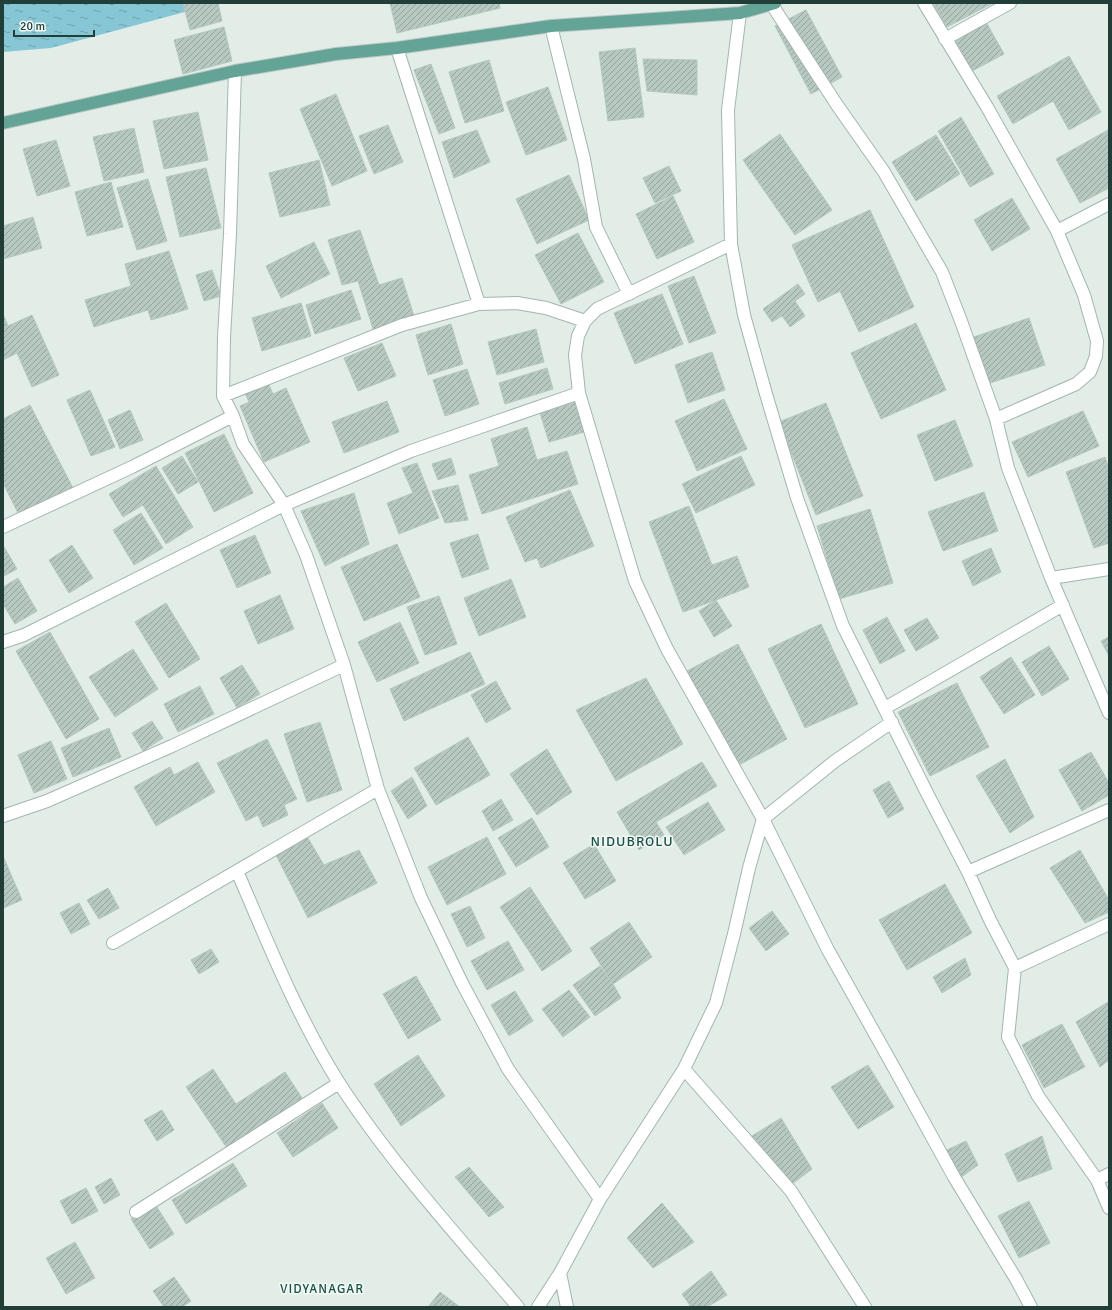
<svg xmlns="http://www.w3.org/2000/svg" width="1112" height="1310" viewBox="0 0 1112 1310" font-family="Signika,sans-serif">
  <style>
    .water { fill: url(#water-ripples) }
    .building { fill: url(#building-hatch); stroke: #b4c7bf }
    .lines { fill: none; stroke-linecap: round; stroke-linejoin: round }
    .minor-casing { stroke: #a4b5b0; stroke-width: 14 }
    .major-casing { stroke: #c1c9c7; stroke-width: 14 }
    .minor { stroke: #fff; stroke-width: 12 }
    .major { stroke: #64a496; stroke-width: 12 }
    .labels { text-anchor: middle; stroke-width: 3; stroke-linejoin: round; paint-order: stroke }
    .neighbourhood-label { font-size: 13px; letter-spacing: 1px; fill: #1c5246; stroke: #f3f9f6 }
    .quarter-label { font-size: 14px; letter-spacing: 1px; fill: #1c5246; stroke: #f3f9f6 }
  </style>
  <defs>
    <pattern id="water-ripples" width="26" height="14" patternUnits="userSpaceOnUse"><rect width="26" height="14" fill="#87c6d4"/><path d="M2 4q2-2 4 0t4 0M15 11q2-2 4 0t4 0" fill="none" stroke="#6ea2ad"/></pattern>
    <pattern id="building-hatch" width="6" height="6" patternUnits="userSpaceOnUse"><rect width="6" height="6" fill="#b7c8c1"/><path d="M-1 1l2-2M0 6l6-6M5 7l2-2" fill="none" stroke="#94a49e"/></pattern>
  </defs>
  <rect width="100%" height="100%" fill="#e2ede8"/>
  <!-- water -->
  <path class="water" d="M3,3H218L51,48L3,52Z"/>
  <!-- building -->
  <path class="building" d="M183,3H218L222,21L190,30Z
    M390,3H499L500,8L397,33Z
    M933,3H993L947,27Z
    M806,10L842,77L811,94L775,26Z
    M986,22L1004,54L972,71L955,40Z
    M224,27L232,61L183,74L174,40Z
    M635,48L644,117L608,121L599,52Z
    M1069,56L1101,112L1069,130L1053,101L1013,124L997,96Z
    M643,59L697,60V95L647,91Z
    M489,60L504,111L465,123L449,72Z
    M431,64L455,128L439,134L414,70Z
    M548,87L567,140L526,155L506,102Z
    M336,94L367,171L332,186L300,109Z
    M198,112L208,160L164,169L153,121Z
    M961,117L994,174L970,187L938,131Z
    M388,125L403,162L374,174L359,136Z
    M134,128L144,172L104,181L93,137Z
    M477,130L490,162L454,178L442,142Z
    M1108,130L1109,188L1080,203L1056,159Z
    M780,134L832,210L795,235L743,160Z
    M936,135L960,174L916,201L892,162Z
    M56,140L70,186L37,196L23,149Z
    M319,160L330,205L280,217L269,173Z
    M669,166L681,191L655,203L643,178Z
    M206,168L221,228L180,237L166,177Z
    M569,175L589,220L537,244L516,199Z
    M148,179L167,241L137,250L117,188Z
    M111,182L123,227L87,236L75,192Z
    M673,196L694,242L657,259L636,214Z
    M1012,198L1030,229L992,251L974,220Z
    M870,210L914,307L859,332L840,291L818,302L792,245Z
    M33,217L42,248L3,259V226Z
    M360,230L379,285L402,278L414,316L373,329L358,281L342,285L328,240Z
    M578,233L604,282L561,304L535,255Z
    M314,242L330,274L281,298L266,266Z
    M169,251L188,309L151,320L148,310L94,327L85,300L131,286L125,264Z
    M212,270L221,296L204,301L196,275Z
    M694,276L716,333L689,343L668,286Z
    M798,284L805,294L795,301L805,316L790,327L782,316L772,322L763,309Z
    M351,290L361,319L315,334L306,305Z
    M662,294L683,344L635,364L614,313Z
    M301,303L311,336L262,351L252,318Z
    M3,314L8,326L32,315L59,375L32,387L17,353L3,360Z
    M1029,318L1045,365L987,384L971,338Z
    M916,323L946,390L881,419L851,353Z
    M451,324L463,364L428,375L416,335Z
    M536,329L544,362L497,375L488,342Z
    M382,343L396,376L358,391L344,358Z
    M712,352L725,390L688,403L675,365Z
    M547,368L553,389L505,404L499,383Z
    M467,369L479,404L445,416L433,380Z
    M268,383L273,394L286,388L310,442L264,462L240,406L249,402L245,393Z
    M90,390L115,447L91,456L67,400Z
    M724,399L747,449L697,471L675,421Z
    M387,401L399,432L344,453L332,422Z
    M575,402L584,432L549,442L540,413Z
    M826,403L863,496L816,515L779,422Z
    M30,405L73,488L19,515L4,485H3V419Z
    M130,410L143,440L120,449L108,420Z
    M1083,411L1099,446L1028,477L1012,442Z
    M955,420L973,466L935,481L917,435Z
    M527,427L537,460L567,451L578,484L482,514L469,475L499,466L491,439Z
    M224,434L253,493L214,512L185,453Z
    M182,456L198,482L178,494L162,468Z
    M741,456L755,485L696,513L682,484Z
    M1105,457L1109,469V543L1094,548L1066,472Z
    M451,458L456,474L438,480L432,464Z
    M417,463L439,518L399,534L387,503L413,493L402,468Z
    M156,466L193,527L166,544L143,505L123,517L109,494Z
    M458,485L468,520L445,523L432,491Z
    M570,490L594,546L541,568L537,558L525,562L506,517Z
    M984,492L998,531L943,551L928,512Z
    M354,493L369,544L325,566L301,511Z
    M689,506L712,565L737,556L749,587L716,600L683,612L649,522Z
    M870,509L893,583L839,599L817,526Z
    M141,513L163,548L134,565L113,530Z
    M478,534L489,569L462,578L450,543Z
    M255,535L271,573L237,588L220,550Z
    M397,544L420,597L364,621L341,567Z
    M3,545L17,569L4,576L3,575Z
    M72,545L93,578L69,593L49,560Z
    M991,548L1001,572L973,586L962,561Z
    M18,578L37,611L15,624L3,604V587Z
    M511,579L526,617L479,636L464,598Z
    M280,595L294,629L258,644L244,611Z
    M439,596L457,644L425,655L407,607Z
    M716,600L732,626L714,637L699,611Z
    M166,603L200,659L169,678L135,622Z
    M887,617L905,651L880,664L863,630Z
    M927,618L939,638L916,651L904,630Z
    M400,622L419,663L377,682L358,642Z
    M821,624L858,704L805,728L768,649Z
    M50,632L99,719L66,739L16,651Z
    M1109,637V656L1101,641Z
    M738,644L787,739L737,766L687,671Z
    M1049,646L1069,679L1042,696L1022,662Z
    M133,649L158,689L115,717L89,677Z
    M470,652L485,684L404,721L390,689Z
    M1011,657L1035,695L1004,714L980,677Z
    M242,665L260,694L237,708L220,678Z
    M646,678L683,744L616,781L576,710Z
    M496,681L511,709L486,723L471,695Z
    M957,683L989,747L930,776L898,712Z
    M200,686L214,714L178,732L164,704Z
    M152,721L163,738L143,751L132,733Z
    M320,722L342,790L307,802L284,734Z
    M109,728L121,757L73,777L61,748Z
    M468,737L490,775L436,805L414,768Z
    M267,739L297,799L284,805L288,815L263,827L258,815L246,821L217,763Z
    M51,741L67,779L34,793L18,755Z
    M547,749L572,792L537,815L510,774Z
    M1091,752L1109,783V795L1082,811L1059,770Z
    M1005,759L1034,817L1010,833L976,776Z
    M198,762L215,792L156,826L134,787L170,767L174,775Z
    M702,762L717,786L656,822L664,835L639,850L617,812Z
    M412,777L427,806L408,819L391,791Z
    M889,781L904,809L888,818L873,790Z
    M501,799L513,820L493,831L482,811Z
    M708,802L725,830L684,855L666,827Z
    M532,818L549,847L516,867L498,838Z
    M306,835L324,865L359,850L377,883L308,918L275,853Z
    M487,837L506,874L447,905L428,867Z
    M594,844L616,881L585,899L563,863Z
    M1080,850L1109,900V912L1085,923L1050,868Z
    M3,856L22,900L3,908Z
    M945,884L972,933L907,970L879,920Z
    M530,887L572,951L542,971L500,907Z
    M108,888L119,908L99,919L87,900Z
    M79,903L90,924L71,934L60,913Z
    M470,906L485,938L467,947L451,914Z
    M772,911L789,934L766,951L749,928Z
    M629,922L652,957L613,984L590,948Z
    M508,941L524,970L487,990L471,961Z
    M211,949L219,962L199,974L191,960Z
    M965,958L971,975L942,993L933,977Z
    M600,966L613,984L621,998L595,1016L573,985Z
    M416,976L441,1020L408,1039L383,994Z
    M569,990L590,1017L563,1037L542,1009Z
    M515,991L533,1021L509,1036L491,1005Z
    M1108,1002L1109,1004V1060L1100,1067L1076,1022Z
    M1062,1024L1085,1067L1044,1088L1022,1045Z
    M418,1055L445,1096L401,1126L374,1084Z
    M868,1065L894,1107L858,1129L831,1087Z
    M213,1069L236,1104L285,1072L302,1098L227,1148L186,1087Z
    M322,1103L338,1128L293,1157L277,1133Z
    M162,1110L174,1130L157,1141L144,1120Z
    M781,1118L812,1169L792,1184L752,1136Z
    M1042,1136L1052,1169L1018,1182L1005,1154Z
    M966,1141L978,1165L960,1178L945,1151Z
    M233,1163L247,1186L186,1224L172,1200Z
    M469,1167L504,1207L489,1217L455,1177Z
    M111,1178L120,1195L104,1204L95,1187Z
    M86,1188L98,1211L72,1224L60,1201Z
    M1029,1201L1050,1243L1019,1258L998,1216Z
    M662,1203L694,1242L653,1268L627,1238Z
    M155,1204L174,1234L150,1249L131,1219Z
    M75,1242L95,1278L66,1294L46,1258Z
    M711,1271L727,1295L707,1307H691L682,1294Z
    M174,1277L191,1301L182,1307H164L153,1291Z
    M440,1292L460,1307H428Z"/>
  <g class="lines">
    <defs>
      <path id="minor" d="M924,3L987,107L1057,231L1084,295L1097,341L1096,356L1090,372L1076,384L996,419
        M772,5L837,105L884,172L942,272L961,321L996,419L1008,468L1051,578L1109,713
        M740,13L728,110L731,244L744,315L766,394L797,498L843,626L929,797L968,872L990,920L1015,968L1008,1037L1038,1096L1097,1180L1109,1208
        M551,26L584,159L596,227L629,294
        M945,39L1010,3
        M397,48L479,304
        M235,71L230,234L224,337L223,396L233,416L243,444L284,505L306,555L344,665L378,789L421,898L462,983L508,1069L600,1199L560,1273L538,1307
        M1057,231L1109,204
        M731,244L597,309L585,321L578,336L575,355L579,393L635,581L667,649L763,819L828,950L893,1066L954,1177L1016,1279L1031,1307
        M223,396L402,325L479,304L517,303L546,308L585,321
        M3,527L132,467L233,416
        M1051,578L1109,569
        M3,642L24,635L284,505L411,451L579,393
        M885,708L1063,605
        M3,816L47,801L172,746L344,665
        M237,871C268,943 297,1016 339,1083C391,1163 456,1234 518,1307
        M968,872L1109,810
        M113,943L378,789
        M1015,968L1109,924
        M684,1069L791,1191L865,1307
        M1097,1180L1109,1174
        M600,1199L684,1069L716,1003L734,934L749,868L763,819L835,761L892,722
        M136,1212L339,1083
        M560,1273L567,1307"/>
      <path id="major" d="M3,123L235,71L336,54L397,48L551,26L740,13L775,3"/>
    </defs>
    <!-- minor casing -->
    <use href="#minor" class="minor-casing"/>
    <!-- major casing -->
    <use href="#major" class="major-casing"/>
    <!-- minor -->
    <use href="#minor" class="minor"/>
    <!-- major -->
    <use href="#major" class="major"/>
  </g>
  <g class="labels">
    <!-- neighbourhood labels -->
    <g class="neighbourhood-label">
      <text x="322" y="1293">VIDYANAGAR</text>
    </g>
    <!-- quarter labels -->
    <g class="quarter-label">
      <text x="632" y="846">NIDUBROLU</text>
    </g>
  </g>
  <!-- border -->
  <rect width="1112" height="1310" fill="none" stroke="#213f38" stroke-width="8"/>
  <!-- scale -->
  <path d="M14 30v6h80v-6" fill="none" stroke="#213f38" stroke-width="2"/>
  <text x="20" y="30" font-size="12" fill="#213f38" stroke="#f3f9f6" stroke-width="3" paint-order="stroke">20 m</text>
</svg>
